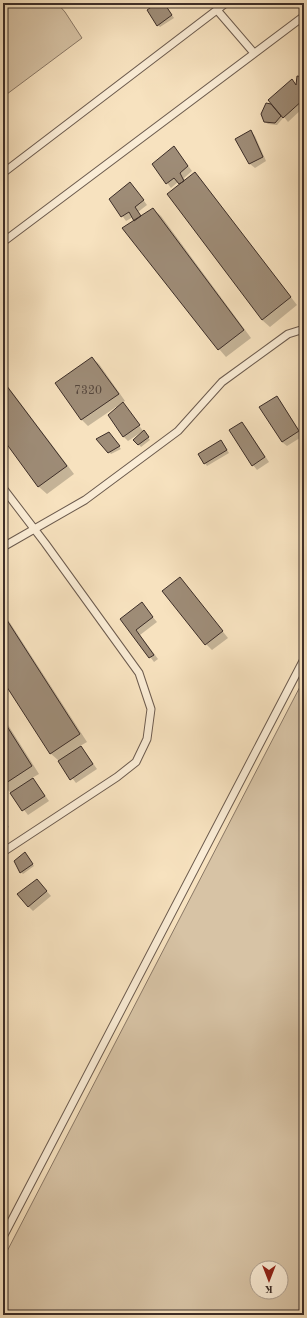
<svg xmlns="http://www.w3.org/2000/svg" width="307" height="1318" viewBox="0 0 307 1318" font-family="'Old Standard TT',serif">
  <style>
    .green { fill: #d7c3a5; stroke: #8a7866; fill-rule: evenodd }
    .shadow { fill: #0003 }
    .building { fill: #9e8c77; stroke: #3d2e28 }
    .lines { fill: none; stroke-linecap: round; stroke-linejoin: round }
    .lane-casing { stroke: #6c5b4e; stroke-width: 9 }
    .lane { stroke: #faecd5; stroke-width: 7 }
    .labels { text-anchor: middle; stroke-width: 3; stroke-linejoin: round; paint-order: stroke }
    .number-label { font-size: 12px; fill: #55463c }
  </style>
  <rect width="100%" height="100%" fill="#f7e2bf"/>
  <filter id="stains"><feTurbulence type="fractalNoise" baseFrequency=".005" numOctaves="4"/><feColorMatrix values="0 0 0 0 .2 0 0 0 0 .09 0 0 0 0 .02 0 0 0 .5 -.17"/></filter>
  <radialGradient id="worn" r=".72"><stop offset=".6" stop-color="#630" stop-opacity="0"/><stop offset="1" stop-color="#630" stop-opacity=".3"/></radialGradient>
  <!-- green -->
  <path class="green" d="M3,3H57L65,12L82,38L3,97Z
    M304,679V1315H3V1259ZM257,1268H281V1292H257Z"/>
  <!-- shadow -->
  <path class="shadow" d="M159,3H164L174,18L160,27L158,25Z
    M304,78V107L288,122L284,117L277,125L268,124L265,122L278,110L292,80L297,85Z
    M251,131L255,136L266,161L255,168L250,164L237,139Z
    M174,147L192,171L184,178L185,181L195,173L202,181L297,305L270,327L262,320L168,194L180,184L178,182L171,188L153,164Z
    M134,187L147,205L138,212L142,217L153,209L161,216L251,338L226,357L219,349L133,217L126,221L110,199Z
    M92,358L99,364L125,401L122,403L150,440L141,447L135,440L143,432V431L128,441L123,436L116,407L88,426L82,420L56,383Z
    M3,380L74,474L47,494L39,487L3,438Z
    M276,397L281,402L303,436L287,446L282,442L260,408Z
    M242,423L246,427L269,462L257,470L253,465Z
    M111,436L121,449L111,454L98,440Z
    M223,443L229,453L207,466L199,455Z
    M180,578L228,638L212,650L206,644Z
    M142,604L157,622L140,635L158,659L154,662L121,619Z
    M3,612L87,742L80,746L85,752L97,769L76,783L58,760L50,753L3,680Z
    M3,717L39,774L32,778L37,784L49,801L28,815L10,792L3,786Z
    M3,818L9,827L3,831Z
    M25,853L34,866L23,874L21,872Z
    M37,880L51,896L33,911L28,906Z"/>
  <!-- building -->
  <path class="building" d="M157,3H164L172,15L157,26L147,10Z
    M297,76L304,77V99L283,118L268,100L292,79L296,85Z
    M266,103L271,104L281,116L275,123L264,122L261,114Z
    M251,130L263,157L249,164L235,139Z
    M174,146L188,166L180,173L184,181L179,184L174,178L166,184L152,164Z
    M195,172L291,297L262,320L167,194Z
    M130,182L144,200L135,207L141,216L134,221L129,212L121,217L109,199Z
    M153,208L244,330L218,350L122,228Z
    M92,357L119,394L81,420L55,383Z
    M3,381L67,466L38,487L3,439Z
    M277,396L299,431L282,442L259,407Z
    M123,402L140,425L123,437L108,415Z
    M242,422L265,457L252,466L229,430Z
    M144,430L149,437L138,445L133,440Z
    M109,432L120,446L108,453L96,439Z
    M221,440L227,450L204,464L198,454Z
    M180,577L223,631L205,645L162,591Z
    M142,602L153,617L136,630L154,655L149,658L120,619Z
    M3,614L80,734L50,754L3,681Z
    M3,720L32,766L3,785Z
    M81,746L93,764L70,780L58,761Z
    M33,778L45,796L22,811L10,793Z
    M25,852L33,864L20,873L14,861Z
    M37,879L47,891L28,907L17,894Z"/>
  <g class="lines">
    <defs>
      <path id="lane" d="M217,10L254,53
        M3,173L226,3
        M3,242L304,16
        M3,488L45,543L139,673L151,709L147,739L136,762L117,777L3,852
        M3,547L85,500L178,431L222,382L288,334L304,329
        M3,1237L304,659"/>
    </defs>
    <!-- lane casing -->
    <use href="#lane" class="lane-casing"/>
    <!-- lane -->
    <use href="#lane" class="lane"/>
  </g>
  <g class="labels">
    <!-- number labels -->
    <g class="number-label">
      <text x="88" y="394">7320</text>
    </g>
  </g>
  <!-- margin -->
  <rect width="307" height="1318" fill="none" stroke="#f7e2bf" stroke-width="16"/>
  <rect x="4" y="4" width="299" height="1310" fill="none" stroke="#3d2e28" stroke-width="2"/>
  <rect x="8" y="8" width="291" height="1302" fill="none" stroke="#3d2e28"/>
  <!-- north arrow -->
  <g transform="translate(269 1280) rotate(180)"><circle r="19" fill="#faecd5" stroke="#aea090"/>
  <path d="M0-3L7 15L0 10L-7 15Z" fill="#8f2418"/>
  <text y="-6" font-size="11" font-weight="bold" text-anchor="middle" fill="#3d2e28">K</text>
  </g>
  <rect width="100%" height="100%" filter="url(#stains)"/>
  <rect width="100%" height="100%" fill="url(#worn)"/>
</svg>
